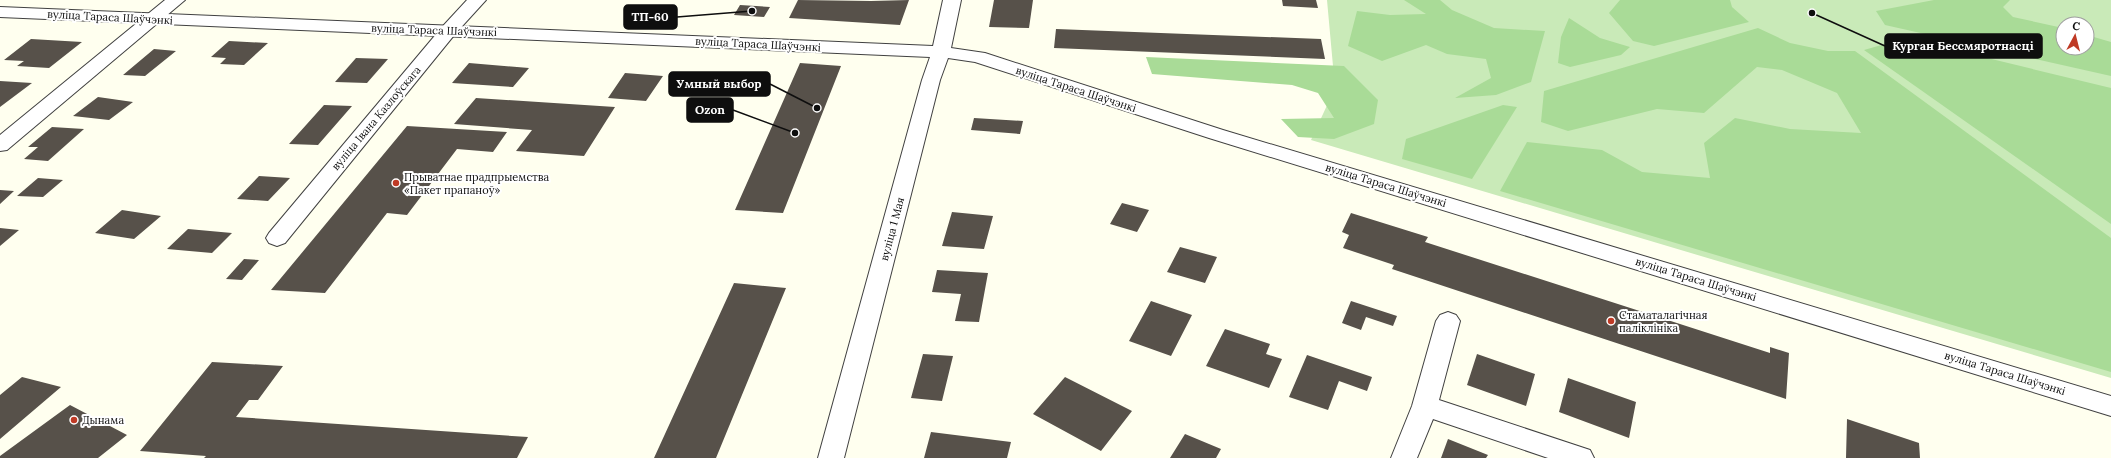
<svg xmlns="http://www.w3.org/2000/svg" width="2111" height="458" viewBox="0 0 2111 458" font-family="Lora,serif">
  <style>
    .green { fill: #c9eab8; fill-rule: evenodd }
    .forest { fill: #a9db97 }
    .building { fill: #57514a }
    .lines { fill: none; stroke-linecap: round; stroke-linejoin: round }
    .minor-casing { stroke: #414141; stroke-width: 2 }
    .tertiary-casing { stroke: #414141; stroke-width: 2 }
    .minor { fill: #fff; fill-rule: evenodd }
    .tertiary { fill: #fff; fill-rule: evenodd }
    .poi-dot { fill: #bf3a25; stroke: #fff; stroke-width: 1.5 }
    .labels { text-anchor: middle; stroke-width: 4; stroke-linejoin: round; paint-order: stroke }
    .street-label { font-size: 11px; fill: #0e0e0e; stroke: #fff }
    .poi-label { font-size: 11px; fill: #0e0e0e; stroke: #fff; text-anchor: start }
    .leader { fill: none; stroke: #0e0e0e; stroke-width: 1.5 }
    .callout-dot { fill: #0e0e0e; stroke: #fff; stroke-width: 1.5 }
    .callout { fill: #0e0e0e; stroke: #0e0e0e; stroke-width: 1.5 }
    .callout-label { font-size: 12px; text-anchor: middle; font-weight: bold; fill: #fff }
  </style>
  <rect width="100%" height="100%" fill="#ffffef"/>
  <!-- green -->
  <path class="green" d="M1327,0H2111V378L1311,140L1335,88ZM2063,24H2087V48H2063Z"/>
  <!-- forest -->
  <path class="forest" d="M1404,0H1440L1452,10L1494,28L1545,31L1531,82L1496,95L1455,98L1491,78L1486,59L1447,54L1426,45L1382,61L1348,46L1357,11L1390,15L1426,14Z
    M1620,0H1730L1732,7L1749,22L1654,46L1633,41L1609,13Z
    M1934,0H2010L2003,7L2013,17L2063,28V48H2087V35L2111,42V76L1885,25L1876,11Z
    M1569,18L1600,38L1630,47L1621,55L1570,67L1558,63L1561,37Z
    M1758,28L1790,43L1828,51H1855L2111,238V372L1500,191L1527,142L1602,150L1642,172L1710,178L1704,143L1735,118L1790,129L1861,133L1837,93L1782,70L1757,67L1704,113L1657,109L1568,131L1541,122L1544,91Z
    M1892,35L2111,88V224L1864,50L1885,44Z
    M1146,57L1344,66L1378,100L1374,124L1334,139L1298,137L1281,119L1334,118L1318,93L1292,85L1152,74Z
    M1503,105L1517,107L1472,179L1402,159L1406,139Z"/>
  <!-- building -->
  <path class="building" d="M798,0L871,1L909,0L900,25L789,18Z
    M994,0H1033L1029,28L989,27Z
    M1282,0H1316L1318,8L1283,6Z
    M740,5L770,7L764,17L734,15Z
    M1056,29L1321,39L1325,59L1054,48Z
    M31,39L82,42L49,68L17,66L24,61L4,60Z
    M229,41L268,43L244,65L220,64L226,58L211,57Z
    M154,49L176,51L145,76L123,75Z
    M356,58L388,59L367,83L335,82Z
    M469,63L529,68L513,87L452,83Z
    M800,63L841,66L783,213L735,210Z
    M625,73L663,76L646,101L608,98Z
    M0,81L32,83L0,107Z
    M98,97L133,102L109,120L73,116Z
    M476,98L615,107L584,156L516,151L532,130L454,124Z
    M324,105L352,106L318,145L289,144Z
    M974,118L1023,121L1020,134L971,130Z
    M407,126L507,132L493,152L457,149L407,215L387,213L325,293L271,290Z
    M52,127L84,129L48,161L24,159L38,147H28Z
    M259,176L290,178L268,201L237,199Z
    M38,178L63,180L43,197L17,196Z
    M0,190L14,191L0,204Z
    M1122,203L1149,210L1137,232L1110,224Z
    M122,210L161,216L134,239L95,233Z
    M952,212L993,216L984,249L942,246Z
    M1351,213L1428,237L1425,242L1770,353V347L1789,353L1786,399L1392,269L1394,265L1343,248L1349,235L1342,232Z
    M0,228L19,230L0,246Z
    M188,229L232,233L212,253L167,249Z
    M1180,247L1217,257L1205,283L1167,272Z
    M244,259L259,260L242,280L226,279Z
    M937,270L988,273L979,322L955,321L961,294L932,292Z
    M734,283L786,288L716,458H654Z
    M1151,301L1192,315L1171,356L1129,341Z
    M1351,301L1397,316L1393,326L1366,317L1361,330L1342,323Z
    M1225,329L1270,344L1266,354L1282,359L1269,388L1206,366Z
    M923,354L953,356L942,401L911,398Z
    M1477,354L1535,374L1526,406L1467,385Z
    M1307,355L1372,377L1367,391L1339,381L1328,410L1289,397Z
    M212,362L283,366L258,400H249L236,417L528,437L517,458H204L206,456L140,451Z
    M22,377L61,387L0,439V395Z
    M1065,377L1132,411L1101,451L1033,414Z
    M1568,378L1636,402L1629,438L1559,412Z
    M70,405L127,435L98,458H0V456Z
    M1847,419L1919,443L1920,458H1846Z
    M931,432L1011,442L1007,458H924Z
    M1185,434L1221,449L1216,458H1170Z
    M1448,439L1488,455L1486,458H1441Z"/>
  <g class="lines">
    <defs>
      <path id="minor" d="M165,0H185L7,150L0,151V135Z
        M467,0H486L455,34L285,243L277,246L269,243L266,238L269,233L443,26Z
        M1448,312L1456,315L1460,321L1439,400L1590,450L1594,458H1548L1433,419L1417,458H1391L1412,406L1436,321L1440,315Z"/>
      <path id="tertiary" d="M943,0H961L951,48L985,53L1223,130L2111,396V416L1209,138L975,62L948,58L940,80L844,458H818L922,80L930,57L0,17V7L933,46Z"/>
    </defs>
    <!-- minor casing -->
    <use href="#minor" class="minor-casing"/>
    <!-- tertiary casing -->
    <use href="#tertiary" class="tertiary-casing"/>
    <!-- minor -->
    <use href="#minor" class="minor"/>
    <!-- tertiary -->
    <use href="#tertiary" class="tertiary"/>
  </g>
  <!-- markers -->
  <g class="poi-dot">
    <circle cx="396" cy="183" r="4"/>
    <circle cx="1611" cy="321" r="4"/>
    <circle cx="74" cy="420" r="4"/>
  </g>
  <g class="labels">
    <!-- street labels -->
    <g class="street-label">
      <text transform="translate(110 17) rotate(3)" y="4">вуліца Тараса Шаўчэнкі</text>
      <text transform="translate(434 30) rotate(2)" y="4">вуліца Тараса Шаўчэнкі</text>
      <text transform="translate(758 44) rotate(3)" y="4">вуліца Тараса Шаўчэнкі</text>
      <text transform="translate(1076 89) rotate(18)" y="4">вуліца Тараса Шаўчэнкі</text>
      <text transform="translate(376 118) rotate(-50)" y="4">вуліца Івана Казлоўскага</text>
      <text transform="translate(1386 185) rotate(17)" y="4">вуліца Тараса Шаўчэнкі</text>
      <text transform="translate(892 229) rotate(-75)" y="4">вуліца 1 Мая</text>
      <text transform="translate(1696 279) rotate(17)" y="4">вуліца Тараса Шаўчэнкі</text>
      <text transform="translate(2005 373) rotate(17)" y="4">вуліца Тараса Шаўчэнкі</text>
    </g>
    <!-- poi labels -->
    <g class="poi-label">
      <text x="404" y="181">Прыватнае прадпрыемства<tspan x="404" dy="13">«Пакет прапаноў»</tspan></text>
      <text x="1619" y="319">Стаматалагічная<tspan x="1619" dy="13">паліклініка</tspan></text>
      <text x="82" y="424">Дынама</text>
    </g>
  </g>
  <!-- callouts -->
  <path class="leader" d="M752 11L677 17M1812 13L1885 46M817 108L770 84M795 133L733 110"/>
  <g class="callout-dot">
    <circle cx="752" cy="11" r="4"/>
    <circle cx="1812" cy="13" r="4"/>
    <circle cx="817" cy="108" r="4"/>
    <circle cx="795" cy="133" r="4"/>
  </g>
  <g class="callout">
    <rect x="624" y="5" width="53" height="24" rx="4"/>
    <rect x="1885" y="34" width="157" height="24" rx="4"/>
    <rect x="669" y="72" width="101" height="24" rx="4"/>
    <rect x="687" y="98" width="46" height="24" rx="4"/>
  </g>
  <g class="callout-label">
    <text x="650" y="21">ТП-60</text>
    <text x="1963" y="50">Курган Бессмяротнасці</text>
    <text x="719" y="88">Умный выбор</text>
    <text x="710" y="114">Ozon</text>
  </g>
  <!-- north arrow -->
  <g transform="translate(2075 36) rotate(7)"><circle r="19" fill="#ffffff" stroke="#9f9f9f"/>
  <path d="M0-3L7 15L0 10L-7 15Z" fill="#bf3a25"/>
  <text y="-6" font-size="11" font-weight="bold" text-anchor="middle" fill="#0e0e0e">С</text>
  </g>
</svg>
